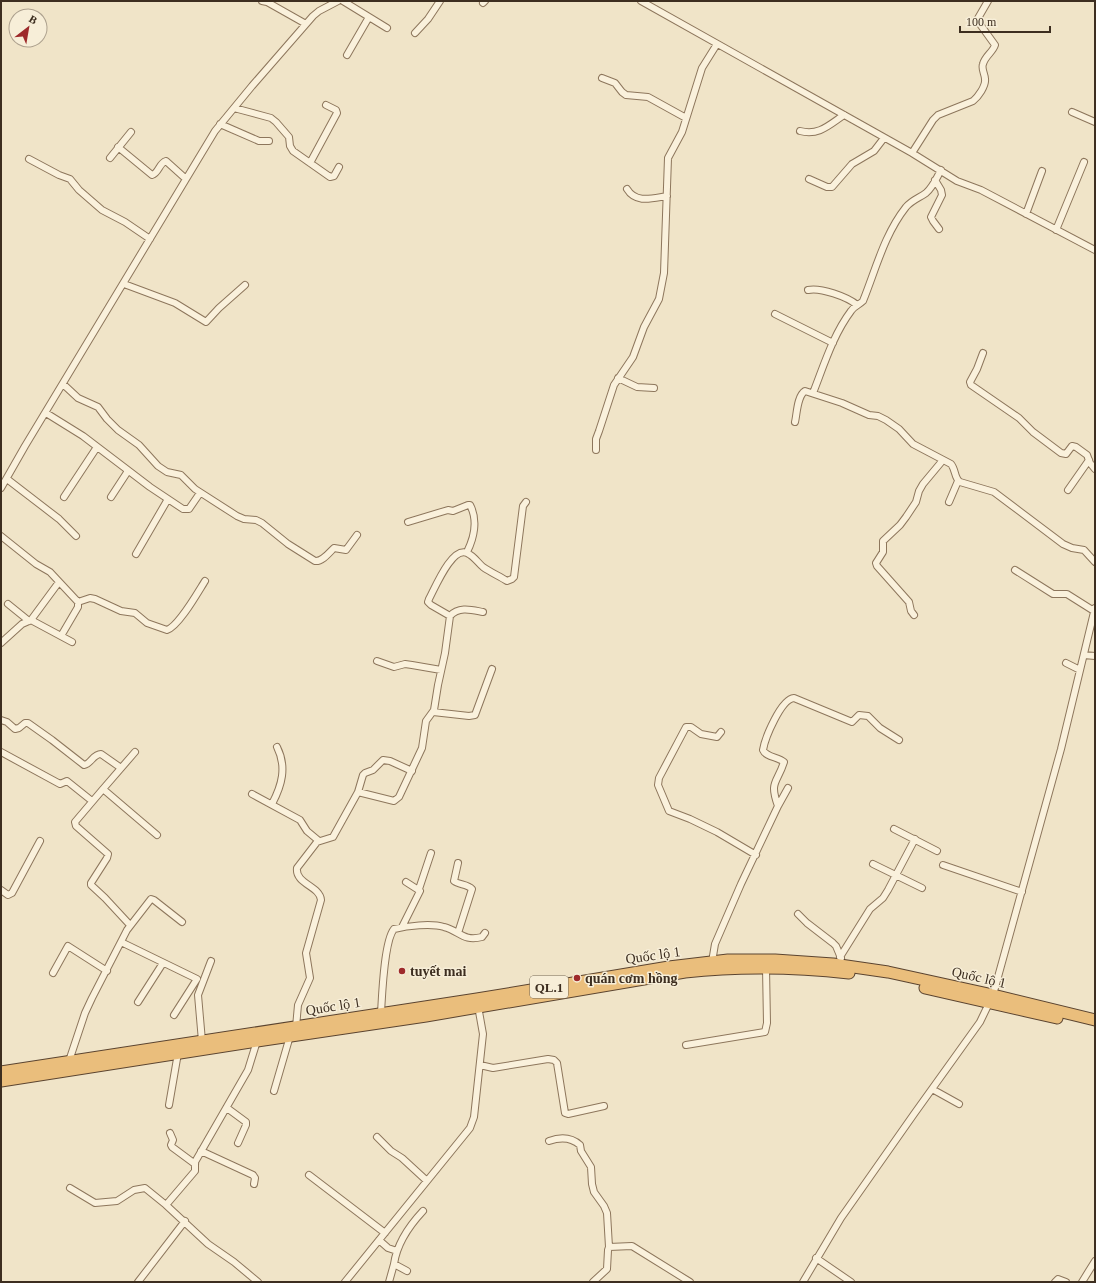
<svg xmlns="http://www.w3.org/2000/svg" width="1096" height="1283" viewBox="0 0 1096 1283" font-family="Georgia,serif">
  <style>
    .lines { fill: none; stroke-linecap: round; stroke-linejoin: round }
    .minor-casing { stroke: #8d765c; stroke-width: 8 }
    .trunk-casing { stroke: #5b4430; stroke-width: 13 }
    .minor { stroke: #faf1dc; stroke-width: 6 }
    .trunk { stroke: #eabe7c; stroke-width: 11 }
    .poi-dot { fill: #9e2a2b; stroke: #f7eed8; stroke-width: 1.5 }
    .labels { text-anchor: middle; stroke-width: 3; stroke-linejoin: round; paint-order: stroke }
    .shield { fill: #f7eed8; stroke: #756857; stroke-width: 1 }
    .shield-label { font-size: 13px; font-weight: bold; fill: #3d2e20 }
    .street-label { font-size: 14px; fill: #3d2e20; stroke: #f7eed8 }
    .poi-label { font-size: 14px; font-weight: bold; fill: #3d2e20; stroke: #f7eed8; text-anchor: start }
  </style>
  <rect width="100%" height="100%" fill="#f0e4c8"/>
  <g class="lines">
    <defs>
      <path id="minor" d="M262,1L267,2L306,24
        M343,1L387,28
        M641,1L912,153L957,181L981,190L1095,250
        M483,3L485,1
        M415,33L428,19L440,1
        M347,55L369,17
        M602,78L615,83L622,92L626,95L648,97L686,118
        M234,108L271,118L276,122L289,137L290,146L293,151L330,177L334,176L339,167
        M1072,112L1095,122
        M220,124L259,141H269
        M800,131C819,136 829,125 844,115
        M118,147L152,175C159,173 159,163 166,161L186,179
        M912,153L933,120L938,115L973,101C978,97 986,86 985,79C985,74 981,69 983,64C985,56 993,52 995,45L977,20L988,1
        M110,158L131,132
        M29,159L59,175L70,179L79,190L102,210L125,222L150,239
        M310,163L337,113L336,110L326,105
        M809,179L827,187H832L852,164L874,151L884,138
        M935,180L941,190L942,195L931,217L933,221L939,229
        M627,189C636,204 653,198 667,196
        M1026,214L1042,171
        M1056,230L1084,162
        M124,284L175,303L206,322L219,308L245,285
        M808,290C820,287 848,297 857,305
        M775,314L833,343
        M983,353L977,369L970,382L971,385L1019,418L1033,432L1061,453L1066,454L1072,446L1076,447L1087,455L1090,463L1095,469
        M618,378L637,387L654,388
        M63,384L78,398L98,407L107,419L118,430L139,445L158,466L167,472L181,475L195,489L237,516L244,519L256,520L262,523L288,544L315,561C322,562 329,553 334,548L346,550L357,535
        M813,393C824,365 833,335 851,311C854,306 859,305 863,301C876,269 884,235 906,207C912,200 919,198 926,193C933,187 937,177 941,170
        M46,413L83,436L150,487L183,509H189L200,493
        M795,422C797,414 797,396 805,391L842,403L869,415L878,416L886,420L899,429L913,444L951,464C956,470 954,478 960,482L994,492L1063,544L1072,548L1084,550L1095,562
        M596,450V439L599,431L614,385L633,357L644,327L659,299L664,273L668,158L682,132L702,68L717,44
        M7,479L59,519L76,536
        M1,488L25,446L215,131L252,86L313,16L319,11L338,1
        M1068,490L1089,460
        M64,497L97,447
        M111,497L128,471
        M949,502L958,481
        M408,522L448,510L453,511L468,505H470C478,520 474,538 467,552
        M1,536L36,564L50,572L78,602L90,598L95,599L121,611L135,613L147,623L167,630C179,626 198,592 205,581
        M136,554L168,499
        M1015,570L1053,594H1067L1094,611
        M8,604L29,621
        M914,615L911,611L909,602L877,566L876,563L883,552V541L900,525L906,517L916,502L919,491L923,484L943,460
        M450,616C459,606 472,610 483,612
        M31,620L72,642
        M61,636L78,607V602
        M1,643L22,624L31,620L59,582
        M1084,655L1095,656
        M377,661L394,667L405,664L412,665L441,670
        M1066,663L1080,670
        M433,712L469,716L475,715L492,669
        M1,720L7,722L15,729L19,728L25,723H28L52,740L84,765C91,764 93,754 101,754L121,768
        M721,732L717,737L701,734L691,727H686L659,778L658,785L669,811L690,819L717,832L756,855
        M1,752L60,784L67,781L92,801
        M103,789L135,752
        M358,792L363,775L365,773L373,770L383,760L390,761L412,771
        M252,794L300,820L307,831L319,841
        M272,804C282,785 287,767 277,747
        M778,806L788,788
        M894,829L937,851
        M873,864L922,888
        M943,865L1022,892
        M419,889L431,853
        M1,890L8,895L12,893L40,841
        M798,914L807,923L833,943L836,946L841,958
        M130,925L105,898L91,885V883L107,858L108,854L76,826L75,822L103,789L157,835
        M402,927L420,891L406,882
        M458,933L472,889C467,884 459,885 454,881L458,863
        M121,942L197,979L174,1015
        M840,957L870,909L883,898L888,890L915,839
        M712,962L715,944L741,884L778,806C769,781 777,784 784,762C778,757 766,757 763,750C765,738 781,699 794,698L852,722L859,715L868,716L880,728L899,740
        M53,973L68,946L107,971
        M138,1002L163,963
        M381,1013C382,997 384,941 394,929C407,926 431,923 444,927C460,931 463,942 482,937L485,933
        M296,1027L298,1005L310,978L306,953L321,900C320,886 295,884 297,868L317,842L333,837L358,792L394,801L399,797L422,748L426,721L434,710L438,685L445,653L450,616L431,605L428,602L429,599C435,588 452,546 467,553C474,556 478,563 483,567C490,572 499,576 507,581L512,579L514,577L523,506L526,502
        M202,1041L198,995L211,961
        M686,1045L765,1032L767,1023L766,968
        M69,1061L85,1013L92,998L127,930L151,899L154,900L182,922
        M480,1065L493,1068L548,1059L554,1060L557,1063L565,1113L568,1114L604,1106
        M932,1089L959,1104
        M274,1091L290,1036
        M169,1105L178,1053
        M227,1108L246,1122V1125L238,1143
        M170,1133L173,1140L171,1145L172,1147L195,1164
        M377,1137L391,1151L402,1158L427,1181
        M549,1141C560,1137 571,1137 580,1145L581,1151L591,1167L592,1184L594,1192L604,1206L607,1213L609,1247
        M201,1151L253,1175L255,1178L254,1184
        M309,1175L385,1233
        M70,1188L95,1203L117,1201L134,1190L145,1188L166,1205L208,1244L234,1262L258,1282
        M166,1205L195,1171V1162L248,1070L257,1041
        M379,1240L388,1248L397,1251
        M816,1258L851,1282
        M407,1271L394,1264C397,1243 409,1226 423,1211
        M138,1282L185,1221
        M345,1282L470,1128L474,1117L483,1034L478,1006
        M389,1282L394,1264
        M593,1282L607,1269L608,1250L609,1247L632,1246L690,1282
        M803,1282L841,1218L914,1114L980,1022L993,995L1061,749L1095,608
        M1055,1282L1058,1279L1066,1282
        M1082,1282L1095,1261"/>
      <path id="trunk" d="M925,988L1057,1018
        M1,1072L477,999L669,967L728,960H775L833,964L888,972L993,995L1095,1020
        M1,1081L257,1041L426,1016L685,972C740,966 794,967 849,973"/>
    </defs>
    <!-- minor casing -->
    <use href="#minor" class="minor-casing"/>
    <!-- trunk casing -->
    <use href="#trunk" class="trunk-casing"/>
    <!-- minor -->
    <use href="#minor" class="minor"/>
    <!-- trunk -->
    <use href="#trunk" class="trunk"/>
  </g>
  <!-- markers -->
  <g class="poi-dot">
    <circle cx="402" cy="971" r="4"/>
    <circle cx="577" cy="978" r="4"/>
  </g>
  <g class="labels">
    <!-- shield labels -->
    <rect class="shield" x="530" y="976" width="38" height="22" rx="3"/>
    <g class="shield-label">
      <text x="549" y="992">QL.1</text>
    </g>
    <!-- street labels -->
    <g class="street-label">
      <text transform="translate(653 955) rotate(-8)" y="5">Quốc lộ 1</text>
      <text transform="translate(979 977) rotate(13)" y="5">Quốc lộ 1</text>
      <text transform="translate(333 1006) rotate(-9)" y="5">Quốc lộ 1</text>
    </g>
    <!-- poi labels -->
    <g class="poi-label">
      <text x="410" y="976">tuyết mai</text>
      <text x="585" y="983">quán cơm hồng</text>
    </g>
  </g>
  <!-- border -->
  <rect width="1096" height="1283" fill="none" stroke="#3d2e20" stroke-width="4"/>
  <!-- north arrow -->
  <g transform="translate(28 28) rotate(31)"><circle r="19" fill="#f7eed8" stroke="#ada18e"/>
  <path d="M0-3L7 15L0 10L-7 15Z" fill="#9e2a2b"/>
  <text y="-6" font-size="11" font-weight="bold" text-anchor="middle" fill="#3d2e20">B</text>
  </g>
  <!-- scale -->
  <path d="M960 26v6h90v-6" fill="none" stroke="#3d2e20" stroke-width="2"/>
  <text x="966" y="26" font-size="12" fill="#3d2e20" stroke="#f7eed8" stroke-width="3" paint-order="stroke">100 m</text>
</svg>
